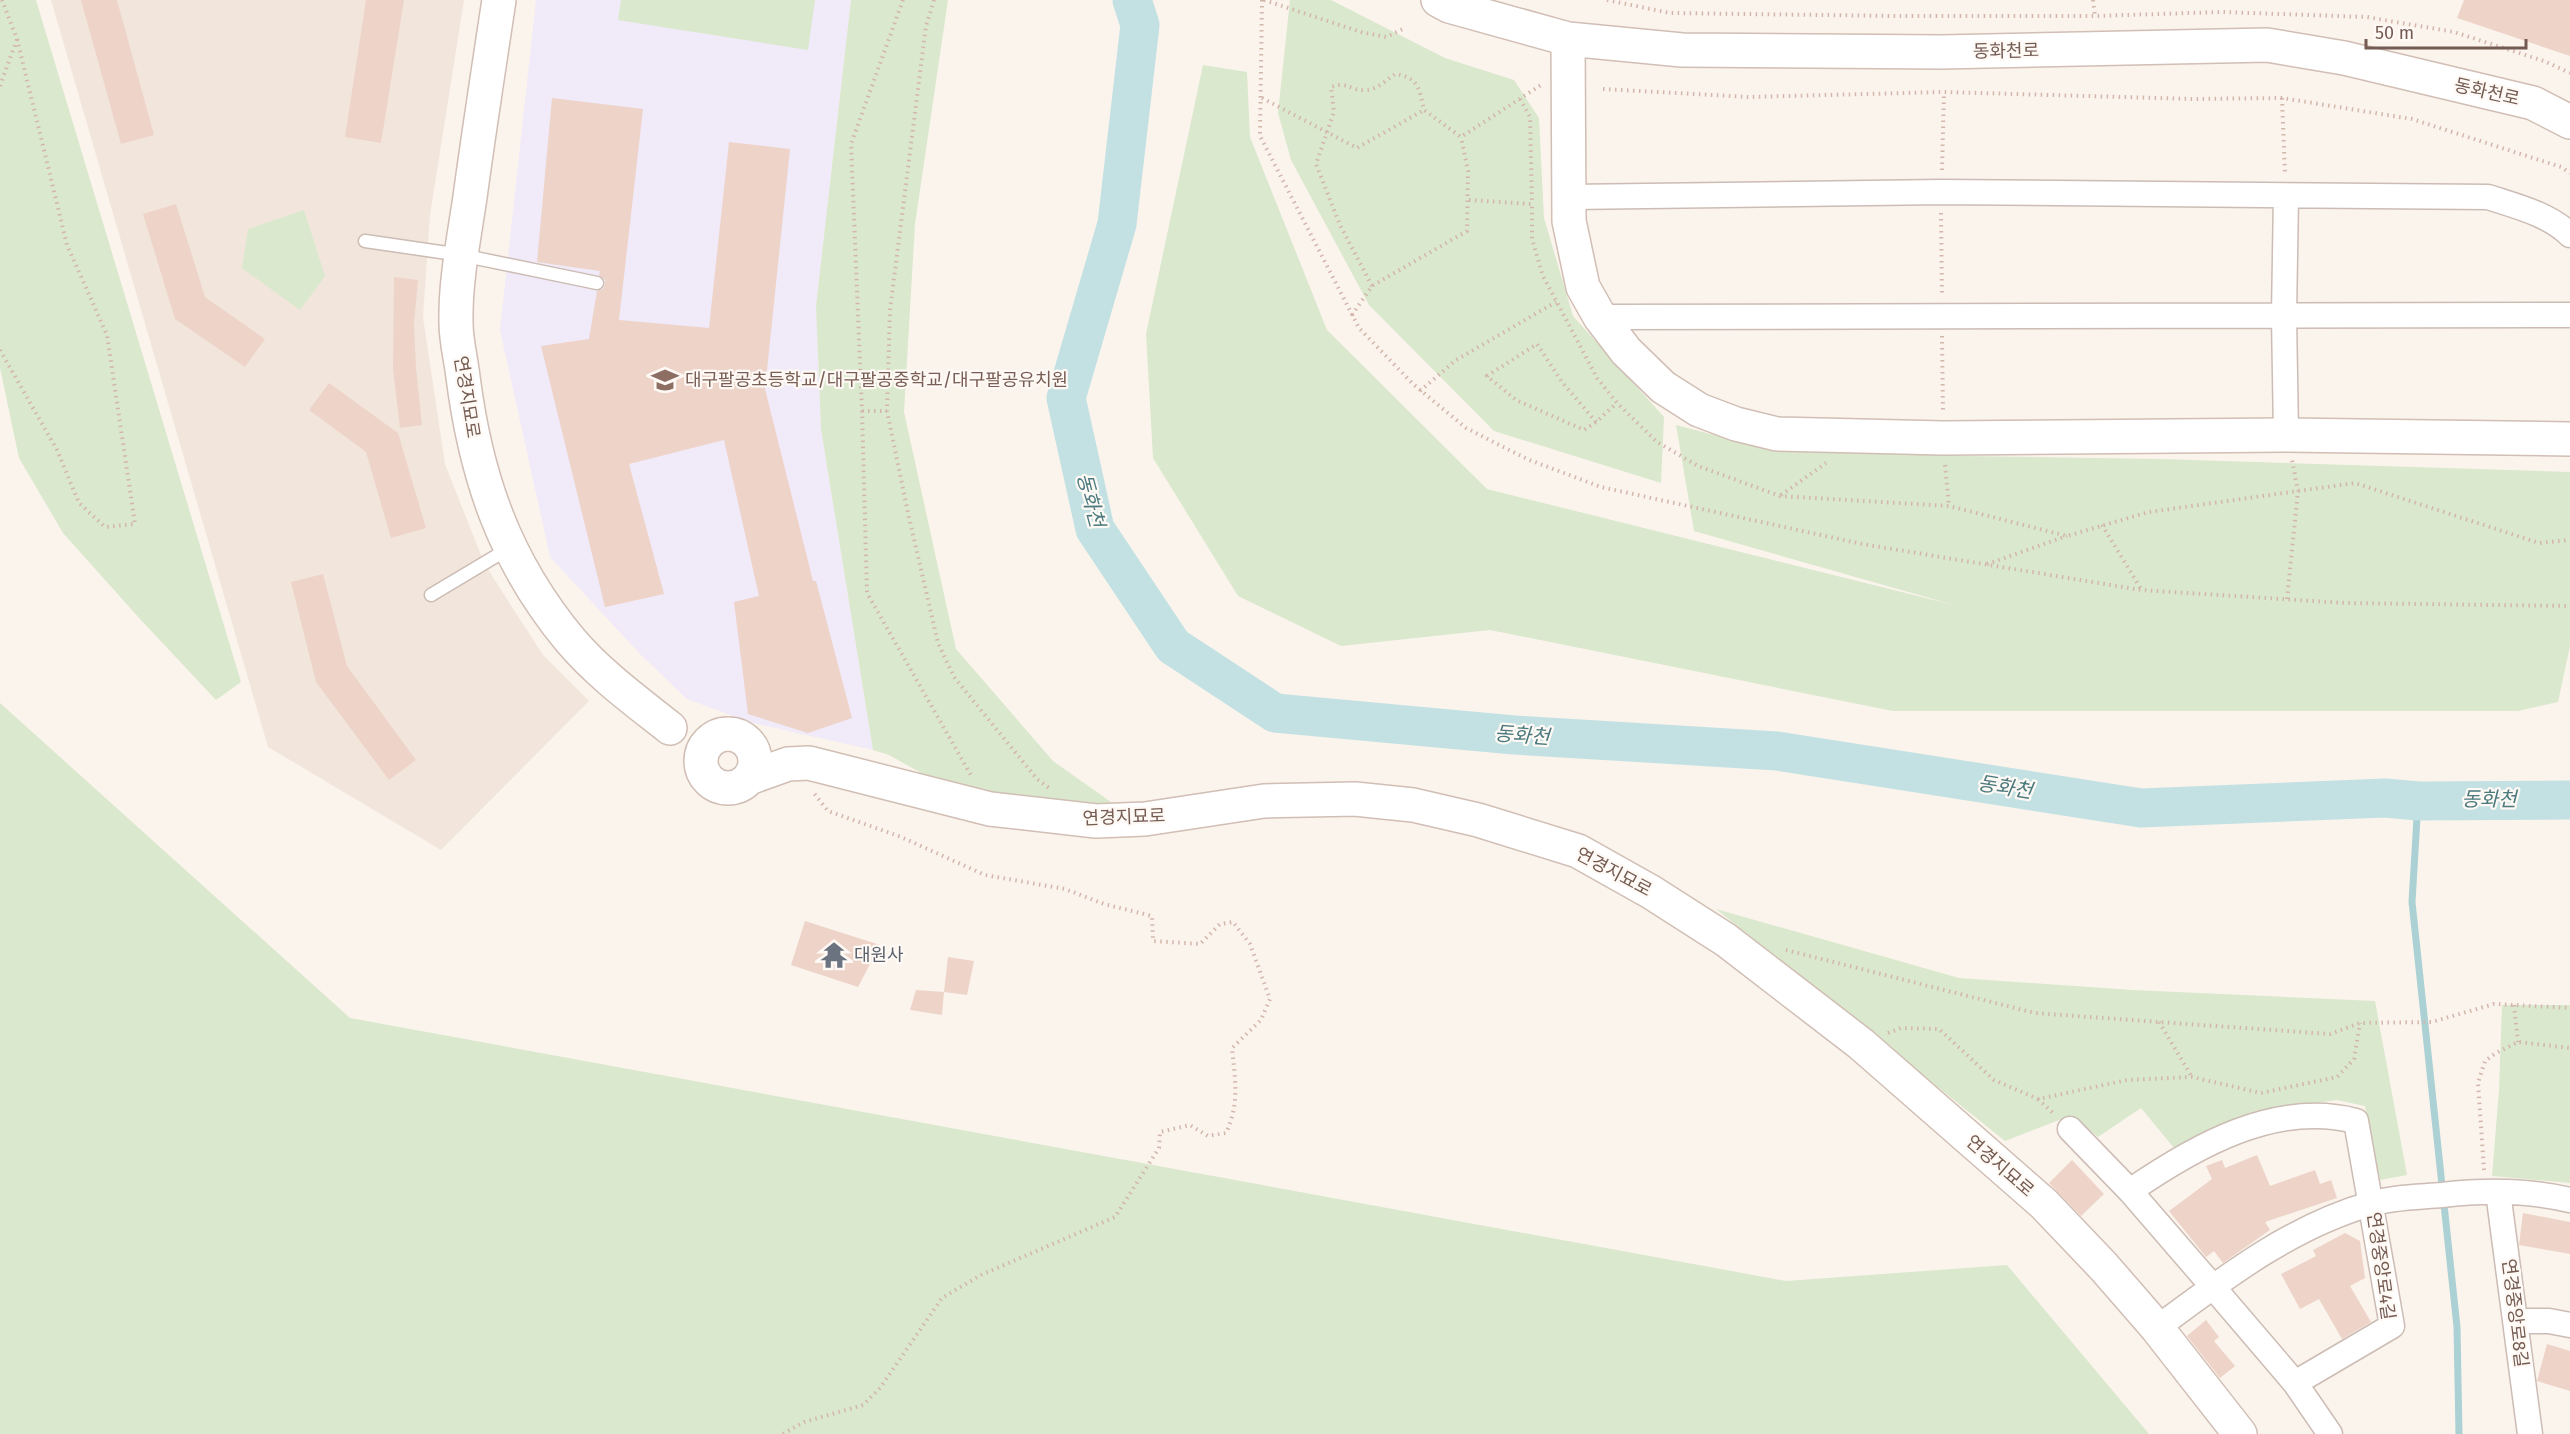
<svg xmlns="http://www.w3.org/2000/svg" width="2570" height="1434" viewBox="0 0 2570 1434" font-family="'Fira Sans','Noto Sans KR',sans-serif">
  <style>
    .residential { fill: #f2e6dc }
    .education { fill: #f1eaf8 }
    .green { fill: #dae8cd }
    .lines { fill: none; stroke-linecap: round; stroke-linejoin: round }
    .stream { stroke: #abd1d4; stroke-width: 7 }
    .river { stroke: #c3e1e3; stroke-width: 39 }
    .building { fill: #edd3c8 }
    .lane-casing { stroke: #ccbcb4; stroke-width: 15 }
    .street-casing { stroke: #ccbcb4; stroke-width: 27 }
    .secondary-casing { stroke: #d1beb4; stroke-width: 36 }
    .path { stroke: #d3b6ab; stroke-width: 4; stroke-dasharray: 1.5 4.5; stroke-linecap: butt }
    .lane { stroke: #fff; stroke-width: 12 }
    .street { stroke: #fff; stroke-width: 24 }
    .secondary { stroke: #fff; stroke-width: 33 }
    .labels { text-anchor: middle; stroke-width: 4.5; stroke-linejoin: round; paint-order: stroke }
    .street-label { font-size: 18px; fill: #745b52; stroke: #fef9f4 }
    .education-label { font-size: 18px; fill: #785e54; stroke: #fef9f4; text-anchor: start }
    .worship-label { font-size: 18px; fill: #5b616d; stroke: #fef9f4; text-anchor: start }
    .water-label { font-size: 20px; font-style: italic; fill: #4b7a7e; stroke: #fef9f4 }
  </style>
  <rect width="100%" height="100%" fill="#fbf4ed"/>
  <!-- residential -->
  <path class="residential" d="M51,0H464L430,215L423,317L445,464L485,565L543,655L589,701L441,850L268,747Z"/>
  <!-- education -->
  <path class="education" d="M536,0H851L816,306L821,429L873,750L749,722L687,699L641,655L550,557L500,330Z"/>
  <!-- green -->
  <path class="green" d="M0,0H36L241,682L216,700L140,619L63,533L19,458L0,368Z
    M621,0H815L808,50L618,20Z
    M851,0H948L915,224L904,412L956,649L1053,761L1118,807L959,794L889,755L873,750L821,429L816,306Z
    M1290,0H1331L1445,58L1514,80L1539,118L1544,218L1573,316L1664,417L1661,483L1494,431L1369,305L1291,160L1278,113Z
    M1203,65L1247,72L1250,137L1327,330L1487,489L1954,605L1694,531L1676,425L1718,436L1964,456L2160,459L2570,472V646L2558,702L2518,711H1893L1490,630L1341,646L1238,596L1153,458L1146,334Z
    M304,210L325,276L300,310L242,268L248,229Z
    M0,703L350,1018L1786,1281L2007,1265L2149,1434H0Z
    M1716,909L1959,978L2133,990L2375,1001L2407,1175L2380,1180L2365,1106L2337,1100L2256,1111L2174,1148L2141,1108L2098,1137L2072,1115L2005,1141Z
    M2502,1005H2570V1183L2492,1176L2499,1090Z"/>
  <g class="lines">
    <!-- stream -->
    <path class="stream" d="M2418,801L2412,902L2457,1327L2459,1434"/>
    <!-- river -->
    <path class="river" d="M1132,0L1140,25L1117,224L1066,398L1095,529L1173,646L1275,713L1514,735L1777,751L2141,808L2385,798L2418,801L2570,800"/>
  </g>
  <!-- building -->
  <path class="building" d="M81,0H117L154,135L121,144Z
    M366,0H404L381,143L345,137Z
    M2464,0H2570V56L2457,18Z
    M552,98L643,109L619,320L709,328L729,142L790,149L765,389L813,581H816L852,718L808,733L748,714L734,602L759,596L724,440L629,464L664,594L605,607L541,346L589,339L597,291L603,289L605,284V280L599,275L600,271L537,262Z
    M176,204L205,297L265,339L245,367L175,319L143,214Z
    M394,277L418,280L414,324L416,368L422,425L400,428L393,369Z
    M329,383L398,433L426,528L391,538L366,452L309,410Z
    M323,574L347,666L416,760L389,780L316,682L291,582Z
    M805,921L880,945L858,987L791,965Z
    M948,957L974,961L967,995L944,992Z
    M916,990L944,992L942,1015L910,1010Z
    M2257,1155L2270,1186L2315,1170L2320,1184L2331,1180L2337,1198L2265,1222L2270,1230L2223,1263L2214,1251L2206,1257L2169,1211L2212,1179L2206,1166L2222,1160L2225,1168Z
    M2072,1160L2104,1194L2081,1216L2049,1183Z
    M2523,1213L2570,1222V1254L2519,1245Z
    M2345,1233L2360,1241L2365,1278L2350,1286L2371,1322L2342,1339L2319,1299L2300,1309L2281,1274L2316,1256L2313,1250Z
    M2206,1320L2219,1337L2214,1341L2235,1366L2220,1378L2187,1336Z
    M2547,1344L2570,1351V1391L2537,1381Z"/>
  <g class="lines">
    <defs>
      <path id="lane" d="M365,241L461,255L597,283
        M431,595L508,549"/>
      <path id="street" d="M1570,197L1941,192L2488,197C2515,206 2549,214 2570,235
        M1600,317L2570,315
        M2286,435L2284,316L2286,196
        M2070,1129L2130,1191L2213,1287L2295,1383L2330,1434
        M2130,1191C2194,1147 2275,1100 2356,1121L2392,1326L2295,1383
        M2498,1192L2530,1434
        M2516,1321H2549L2570,1325
        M2157,1328C2223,1279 2290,1227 2370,1204C2392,1197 2419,1197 2442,1195C2485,1190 2528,1190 2570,1200"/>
      <path id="secondary" d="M499,0C489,66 479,131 470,197C464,238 455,282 456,323C456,341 461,359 463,377C476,478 505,562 571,641C599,674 636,701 670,728
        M1438,0L1449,6L1568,39L1682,50L1942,52L2267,45L2344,58L2533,103L2570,122
        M1568,39L1569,221L1583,287L1600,317L1626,351L1663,387L1699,410L1736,424L1777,434L1943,438L2286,435L2570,439
        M701 761a27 27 0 1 1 54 0a27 27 0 1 1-54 0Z
        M749,778L788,764L809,763L990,809L1096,821L1145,819L1264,801L1355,799L1413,805L1478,820L1578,851L1651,892L1726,940L1861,1044L2044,1204L2104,1267L2157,1328L2240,1434"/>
    </defs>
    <!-- lane casing -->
    <use href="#lane" class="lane-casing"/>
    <!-- street casing -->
    <use href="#street" class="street-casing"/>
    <!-- secondary casing -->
    <use href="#secondary" class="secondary-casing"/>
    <!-- path -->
    <path class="path" d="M903,0L851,144L862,411L867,593L972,777
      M934,0L926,26L890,310L887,411L908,513L938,643L954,677L1037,779L1049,788
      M1262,0L1260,136L1359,328L1413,384L1466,428L1527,459L1601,487L1862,544L2141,590L2345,603L2570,606
      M1264,0L1361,32L1386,37L1403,29
      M1607,0L1670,13L1896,16H2095L2222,12L2367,17L2454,32L2544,61L2570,73
      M2093,0L2095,16
      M0,86L17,39
      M1603,89L1749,97L1944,92L2193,99L2282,98L2412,119L2561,167L2570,173
      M1262,98L1357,148L1424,110
      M2282,98L2285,174
      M1520,99L1530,117L1532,204
      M1942,170L1944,92
      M1469,200L1532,204V239L1543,276L1597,378L1617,403L1657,442L1698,466L1780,496L1949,506L2067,536L2149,512L2355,483L2539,543L2570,540
      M1941,213L1942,296
      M1372,286L1340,225L1316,164L1334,112L1331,87C1348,81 1351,91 1365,90C1377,90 1386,80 1395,74C1419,78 1419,88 1424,110L1461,137L1541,85
      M1352,315L1372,286L1467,231L1468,171L1461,137
      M1942,336L1943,412
      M0,350L57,450L79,503L105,527L135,524L107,335L67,245L17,39L2,0
      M1420,391L1456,360L1556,302
      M862,411H887
      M1596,422L1562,382L1537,344L1487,376L1516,400L1584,430L1596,422L1617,403
      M1945,465L1949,506
      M1781,495L1826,463
      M2102,525L2141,589
      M1987,564L2067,536
      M2287,599L2298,491L2292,460
      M1786,950L2035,1013L2159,1022L2330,1034L2360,1023L2432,1022L2494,1004L2570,1008
      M2514,1005L2518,1042
      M2159,1022L2192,1077
      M1888,1033L1901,1028L1939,1029L1994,1080L2038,1099L2127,1080L2192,1077L2261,1093L2337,1077L2354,1059L2360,1023
      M2038,1099L2054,1114
      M2484,1170L2478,1083L2485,1061L2496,1053L2518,1042L2570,1048
      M783,1434L804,1422L863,1405L880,1388L942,1298L981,1275L1115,1217L1159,1148L1160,1132L1190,1125L1208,1136L1226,1133C1240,1103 1235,1079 1232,1048L1261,1020L1270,999L1250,944L1233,922L1220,924L1200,944L1153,941L1152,916L1104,904L1065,889L985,875L901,837L828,811L813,792"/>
    <!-- lane -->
    <use href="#lane" class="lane"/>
    <!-- street -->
    <use href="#street" class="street"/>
    <!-- secondary -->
    <use href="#secondary" class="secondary"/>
  </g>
  <!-- icons -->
  <defs>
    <symbol id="school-bare" viewBox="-9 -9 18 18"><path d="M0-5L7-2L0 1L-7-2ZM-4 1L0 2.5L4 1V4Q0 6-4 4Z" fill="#8d6e63" stroke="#fef9f4" stroke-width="2.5" paint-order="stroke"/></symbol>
    <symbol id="temple-bare" viewBox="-9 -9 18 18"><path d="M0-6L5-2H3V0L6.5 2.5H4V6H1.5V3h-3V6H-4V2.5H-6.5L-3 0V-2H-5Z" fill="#6b7280" stroke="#fef9f4" stroke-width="2.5" paint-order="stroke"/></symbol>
  </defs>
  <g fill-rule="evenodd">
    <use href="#school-bare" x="646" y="361" width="38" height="38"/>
    <use href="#temple-bare" x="815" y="936" width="38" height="38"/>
  </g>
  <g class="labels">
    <!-- street labels -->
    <g class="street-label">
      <text transform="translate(2006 51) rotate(-1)" y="6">동화천로</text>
      <text transform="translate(2487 92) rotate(13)" y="6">동화천로</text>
      <text transform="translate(467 397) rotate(81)" y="6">연경지묘로</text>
      <text transform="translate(1124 817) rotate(-2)" y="6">연경지묘로</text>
      <text transform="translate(1614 872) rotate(28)" y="6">연경지묘로</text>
      <text transform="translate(2000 1166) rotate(41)" y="6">연경지묘로</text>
      <text transform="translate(2381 1266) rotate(82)" y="6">연경중앙로4길</text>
      <text transform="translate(2515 1313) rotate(83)" y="6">연경중앙로8길</text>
    </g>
    <!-- education labels -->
    <g class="education-label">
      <text x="685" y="386">대구팔공초등학교/대구팔공중학교/대구팔공유치원</text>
    </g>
    <!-- worship labels -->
    <g class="worship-label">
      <text x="854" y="961">대원사</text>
    </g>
    <!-- water labels -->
    <g class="water-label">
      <text transform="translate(1091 500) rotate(75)" y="7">동화천</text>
      <text transform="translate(1522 735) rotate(4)" y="7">동화천</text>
      <text transform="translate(2005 787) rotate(9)" y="7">동화천</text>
      <text x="2489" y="806">동화천</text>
    </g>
  </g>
  <!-- scale -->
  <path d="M2366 39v9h160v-9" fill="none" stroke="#745b52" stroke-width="3"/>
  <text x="2375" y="39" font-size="18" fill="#745b52" stroke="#fef9f4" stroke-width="4.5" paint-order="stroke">50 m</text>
</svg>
